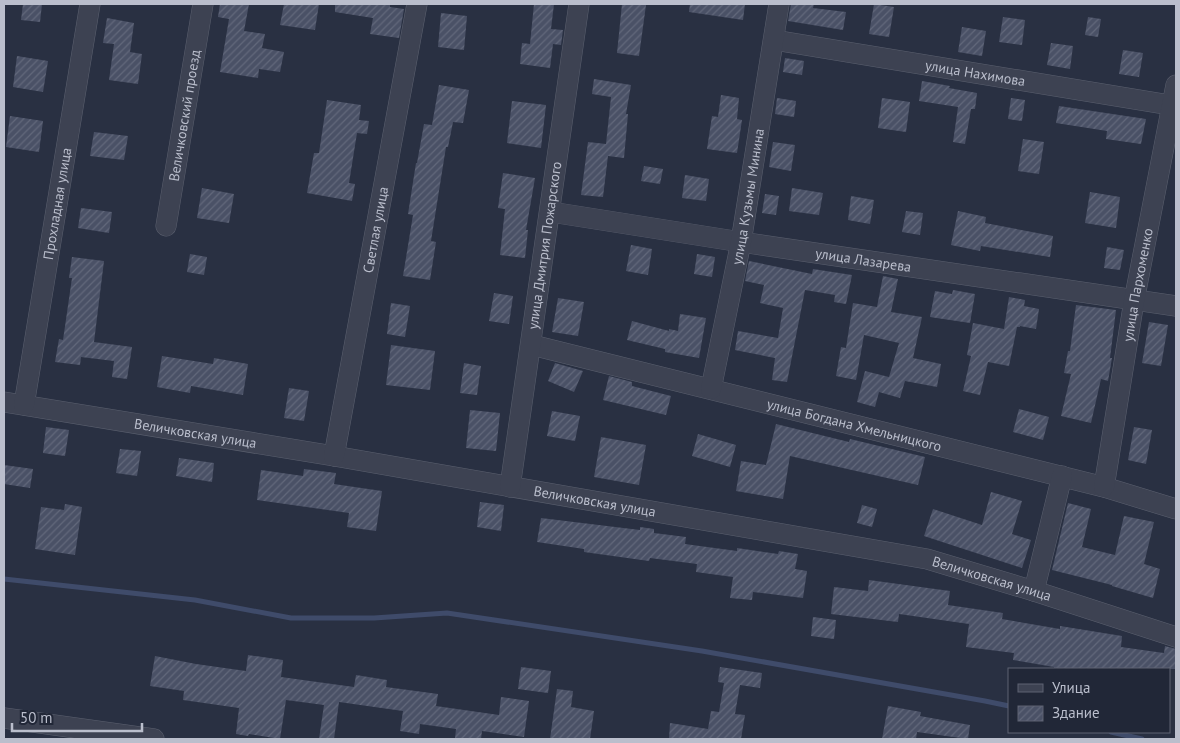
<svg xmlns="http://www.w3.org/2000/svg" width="1180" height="743" viewBox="0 0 1180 743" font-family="'PT Sans',sans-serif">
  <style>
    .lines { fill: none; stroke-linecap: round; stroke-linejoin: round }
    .stream { stroke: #3f4b6a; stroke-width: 5 }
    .building { fill: url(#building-hatch) }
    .street-casing { stroke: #5b606f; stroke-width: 21 }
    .street { stroke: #3d4252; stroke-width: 20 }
    .labels { text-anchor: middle; stroke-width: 4; stroke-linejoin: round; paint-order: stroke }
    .street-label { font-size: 14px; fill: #babecc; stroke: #212737 }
  </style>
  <defs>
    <pattern id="building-hatch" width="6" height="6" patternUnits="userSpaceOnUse" patternTransform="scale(1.25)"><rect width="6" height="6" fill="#4a5166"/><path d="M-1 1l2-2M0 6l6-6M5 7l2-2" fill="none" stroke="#62687b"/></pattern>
  </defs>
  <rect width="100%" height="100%" fill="#293042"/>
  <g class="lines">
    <!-- stream -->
    <path class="stream" d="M4,579L195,600L291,618H374L447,613L702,651L985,701L1009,706
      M1111,732L1142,739"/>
  </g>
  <!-- building -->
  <path class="building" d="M23,4H42L40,22L21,20Z
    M220,4H249L244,31L265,34L262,48L284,52L280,72L259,69L258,78L220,72L229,19L218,17Z
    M284,4H319L315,30L280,25Z
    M335,4H390V7L404,9L399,38L370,34L373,18L335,12Z
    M534,4H554L551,29L563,30L561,45L553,44L550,68L520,64L522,43L530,44Z
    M622,4L646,5L639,56L617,53Z
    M690,4H745L743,20L689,12Z
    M791,4H814L813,8L846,12L843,30L788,21Z
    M874,4L894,7L889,37L869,34Z
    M441,13L467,16L464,50L438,47Z
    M1003,17L1025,20L1022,45L999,42Z
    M1088,17L1101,19L1098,37L1085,35Z
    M107,18L134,23L130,52L142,54L138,84L109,80L114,44L103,43Z
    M962,27L986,31L982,56L958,52Z
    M1051,43L1073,46L1070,69L1047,65Z
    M1123,50L1143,53L1139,77L1119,74Z
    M17,56L48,61L43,92L13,87Z
    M785,58L804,61L802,75L783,72Z
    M594,79L631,85L626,114H628L624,158L608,156L603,197L581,195L588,142L606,144L611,97L592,94Z
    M922,81L950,86L949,88L977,93L975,109H971L965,144L953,142L958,107L919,101Z
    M439,85L469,90L463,123L453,122L448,147H446L431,241L436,242L430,280L403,276L413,215L408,214L416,163H417L424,124L432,125Z
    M721,95L739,98L737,119L742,120L737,153L707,149L712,116L718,117Z
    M777,98L796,101L794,117L775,114Z
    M882,98L910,102L906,132L878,128Z
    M1011,98L1025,100L1022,121L1008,119Z
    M327,100L361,105L359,120L369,121L367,134L357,133L349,183L355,184L352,201L307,193L314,153H319Z
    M512,101L546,105L541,148L507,143Z
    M1059,106L1146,119L1141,144L1106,139L1107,131L1056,123Z
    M10,116L43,121L39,152L6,147Z
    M94,132L128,136L124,160L90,156Z
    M1023,139L1044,142L1039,174L1018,171Z
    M773,142L795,145L791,171L769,167Z
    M644,166L663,169L660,184L641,181Z
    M503,173L535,178L526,230H528L525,258L500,255L505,209L498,208Z
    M685,175L709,179L706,201L682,198Z
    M202,188L234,194L229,223L197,218Z
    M792,188L823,193L819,215L789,211Z
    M1090,192L1120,197L1116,228L1085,223Z
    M765,194L779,196L776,215L762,213Z
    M851,196L874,200L870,224L848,220Z
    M81,208L112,212L109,233L78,228Z
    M906,211L923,213L920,235L902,232Z
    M958,211L986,217L985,223L1053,236L1050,257L981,246L980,251L951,245Z
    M631,245L652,249L648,275L626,271Z
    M1107,247L1124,250L1120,270L1104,268Z
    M190,254L207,257L204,275L187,272Z
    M697,254L715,257L712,277L694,274Z
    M72,257L104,261L94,342L132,347L127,379L112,377L114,361L81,357L80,365L55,362L59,339L63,340L72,278H69Z
    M749,261L812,274L813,269L852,275L846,304L834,302L835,295L805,290L787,382L772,380L775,358L735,350L738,331L778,338L783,308L760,303L764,285L745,281Z
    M883,276L898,279L891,312L922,317L913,358L941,364L937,387L905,381L900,398L879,392L875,407L857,402L865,371L889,377L899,343L864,335L856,380L836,376L841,347L846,348L853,303L877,307Z
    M953,290L975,294L970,323L930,317L935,291L952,294Z
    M494,293L513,296L509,324L489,321Z
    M1009,297L1025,300L1024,306L1039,309L1036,329L1020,326V327H1017L1009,366L988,362L980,395L963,391L971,356L967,355L973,323L1004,329Z
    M558,298L584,302L578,336L552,332Z
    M391,303L410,306L405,337L387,334Z
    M1076,305L1116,310L1110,358H1112L1108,381L1101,379L1091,423L1061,416L1071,374L1064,373L1068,351H1070Z
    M680,314L706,318L699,358L665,352V349L627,340L632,321L669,331V329L678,331Z
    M1149,322L1168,325L1161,366L1142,363Z
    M391,345L435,351L430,390L386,385Z
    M162,356L213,364L214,358L248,364L243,395L191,386L190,393L157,387Z
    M464,363L481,366L477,395L460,393Z
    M555,363L583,371L574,392L548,381Z
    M609,376L632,382V386L671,396L666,415L603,400Z
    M289,388L309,391L304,421L284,418Z
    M1019,409L1049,417L1043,440L1013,432Z
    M470,410L500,413L496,451L466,448Z
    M552,411L580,416L575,441L547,436Z
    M776,424L849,442L850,439L925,457L918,485L790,456L783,499L736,491L741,461L766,465Z
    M46,427L69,430L65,456L43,453Z
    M1134,427L1152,430L1146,464L1128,460Z
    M698,434L736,445L730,467L692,456Z
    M601,437L646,445L639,485L594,477Z
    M120,449L141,451L137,476L116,473Z
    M179,458L214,463L212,482L176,476Z
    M4,465L33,469L30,488L4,484Z
    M304,469L336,473L334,484L382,491L376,531L347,527L349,513L257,500L261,470L303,476Z
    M991,492L1022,501L1012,534L1031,540L1022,568L924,536L933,509L982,525Z
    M480,502L504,505L501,531L477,527Z
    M1068,503L1091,509L1082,547L1115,555L1124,516L1154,522L1144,564L1160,569L1153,598L1112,586V585L1052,570Z
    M65,504L82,507L75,555L35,549L41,507L64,510Z
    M862,505L877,509L872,527L857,523Z
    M541,518L640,530V527L654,529V533L686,537L685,544L737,551V548L778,554L779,551L798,554L795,569L807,571L803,598L753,592L752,600L730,598L733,577L696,572L697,564L650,558L649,561L584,552V549L537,542Z
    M869,580L950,591L948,605L1003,613L1002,619L1060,629V626L1122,636L1121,647L1164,653L1165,646L1176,649V669H1054V667L1013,660L1014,653L966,647L969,624L899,614L898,622L831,614L834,587L868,591Z
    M813,617L836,620L834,639L811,636Z
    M248,655L283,660L281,677L354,687L356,675L387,680L386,687L438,694L436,706L499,715L501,697L529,701L524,737L482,731L481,739H466L455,738L456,729L420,724L419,734L400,731L403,711L339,702L334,739H319L324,705L286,700L280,739L249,734L248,736L236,734L239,708L183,700L184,691L150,686L155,656L196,664L246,671Z
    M521,667L551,671L548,693L518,689Z
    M720,667L762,673L760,688L740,685L735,714L745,715L741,739H669L670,723L708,729L711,711L719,712L724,683L718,682Z
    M557,689L573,691L571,707L594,711L590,739H550Z
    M888,706L921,712L920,716L970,725L968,739L917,732L916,739H882Z"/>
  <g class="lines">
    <defs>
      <g id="street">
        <path id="s1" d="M774,40L1176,106"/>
        <path id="s2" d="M551,212L741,242L1176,306"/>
        <path id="s3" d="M166,226L203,4"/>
        <path id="s4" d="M532,345L1104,487L1176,509"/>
        <path id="s5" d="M711,389L741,242L779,4"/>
        <path id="s6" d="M4,402L334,456L927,559L1034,591L1176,637"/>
        <path id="s7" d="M24,405L90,4"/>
        <path id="s8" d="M334,456L417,4"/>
        <path id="s9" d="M510,487L579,4"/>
        <path id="s10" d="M1104,487L1134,301L1176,85"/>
        <path d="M1034,591L1062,476"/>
        <path d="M4,718L154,739"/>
      </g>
    </defs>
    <!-- street casing -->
    <use href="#street" class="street-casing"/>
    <!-- street -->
    <use href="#street" class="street"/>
  </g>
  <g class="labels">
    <!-- street labels -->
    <g class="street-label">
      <text dy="5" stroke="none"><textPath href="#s1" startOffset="204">улица Нахимова</textPath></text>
      <text dy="5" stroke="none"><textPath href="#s3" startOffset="112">Величковский проезд</textPath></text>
      <text dy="5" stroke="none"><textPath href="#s5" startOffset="196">улица Кузьмы Минина</textPath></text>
      <text dy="5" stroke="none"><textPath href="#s7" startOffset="204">Прохладная улица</textPath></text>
      <text dy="5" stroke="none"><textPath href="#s8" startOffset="230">Светлая улица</textPath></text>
      <text dy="5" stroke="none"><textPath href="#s9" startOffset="244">улица Дмитрия Пожарского</textPath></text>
      <text dy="5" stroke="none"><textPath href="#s2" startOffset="316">улица Лазарева</textPath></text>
      <text dy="5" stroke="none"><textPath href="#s10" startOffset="205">улица Пархоменко</textPath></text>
      <text dy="5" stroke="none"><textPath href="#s4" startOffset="332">улица Богдана Хмельницкого</textPath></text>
      <text dy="5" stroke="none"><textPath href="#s6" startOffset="194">Величковская улица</textPath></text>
      <text dy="5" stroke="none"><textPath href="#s6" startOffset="599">Величковская улица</textPath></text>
      <text dy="5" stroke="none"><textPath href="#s6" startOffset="1004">Величковская улица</textPath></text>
    </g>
  </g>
  <!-- border -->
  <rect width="1180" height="743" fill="none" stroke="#babecc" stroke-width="10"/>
  <!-- legend -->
  <rect x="1008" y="668" width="162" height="65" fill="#212737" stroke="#5e6373"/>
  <rect x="1018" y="684" width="25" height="8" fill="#3d4252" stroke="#5e6373"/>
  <text x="1052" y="693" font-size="15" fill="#babecc">Улица</text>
  <rect x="1018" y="706" width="25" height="15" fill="url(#building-hatch)" stroke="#5e6373"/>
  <text x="1052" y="718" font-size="15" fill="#babecc">Здание</text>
  <!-- scale -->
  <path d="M12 723v8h130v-8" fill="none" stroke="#babecc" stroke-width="2.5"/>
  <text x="20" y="723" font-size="15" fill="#babecc" stroke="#212737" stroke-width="4" paint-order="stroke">50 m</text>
</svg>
